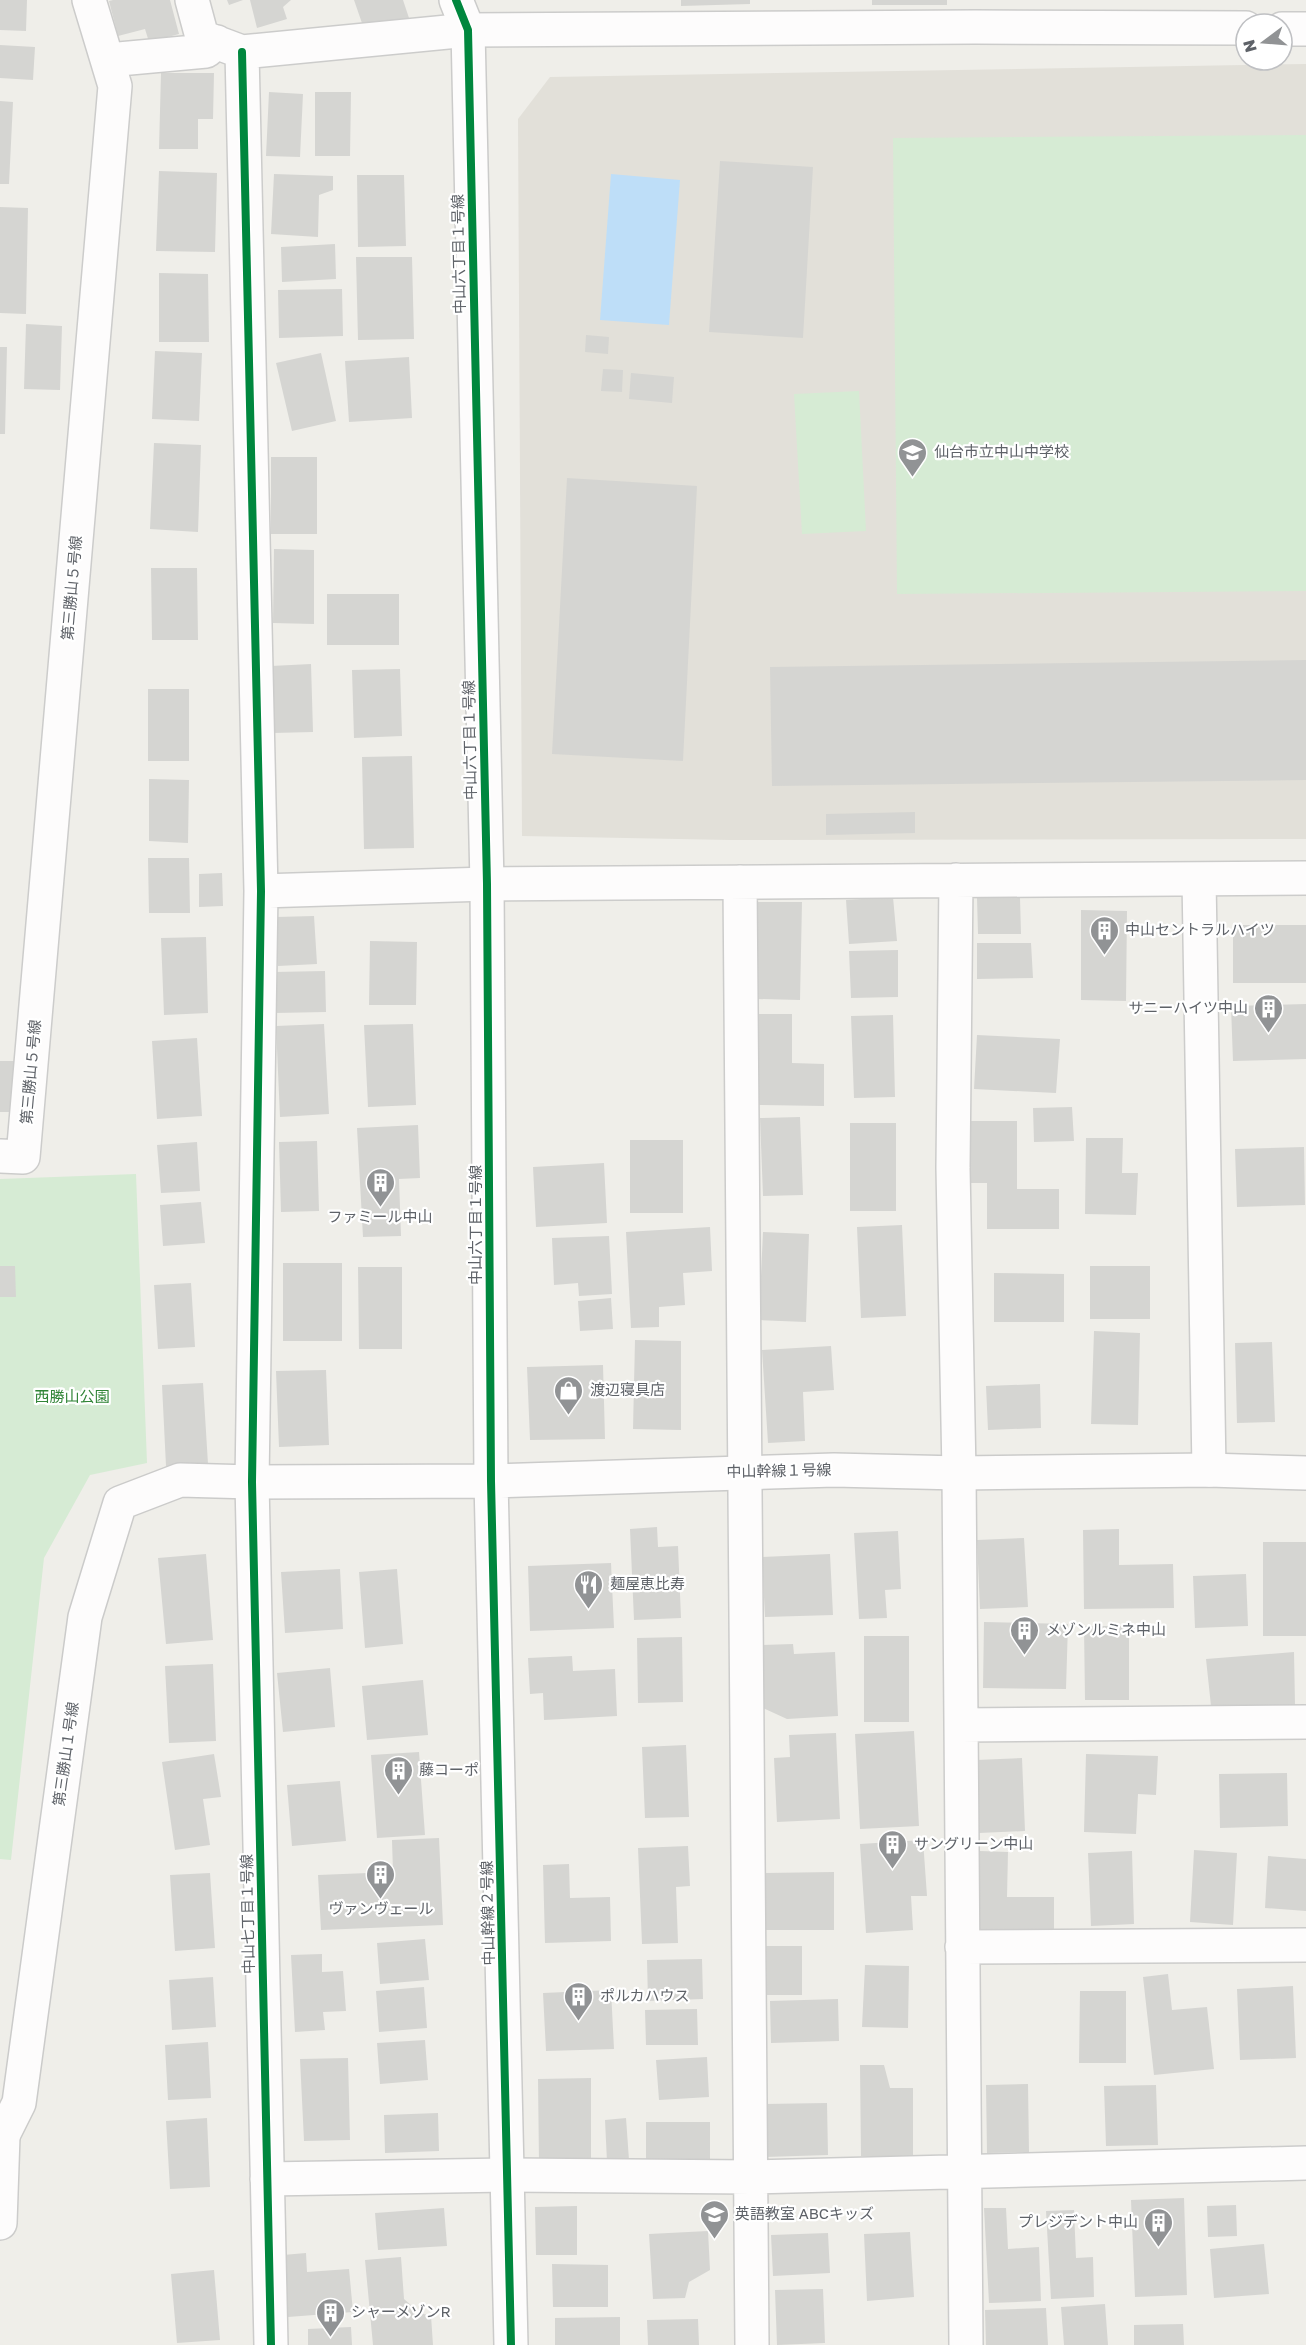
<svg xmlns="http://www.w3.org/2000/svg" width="1306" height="2345" viewBox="0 0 1306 2345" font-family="'Golos Text','Noto Sans JP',sans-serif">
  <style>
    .education { fill: #e2e0d9 }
    .green { fill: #d6ebd4 }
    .water { fill: #bedef8 }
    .building { fill: #d5d5d2 }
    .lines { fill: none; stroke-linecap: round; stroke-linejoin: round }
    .street-casing { stroke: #cccccb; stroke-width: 36 }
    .secondary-casing { stroke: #cbcbca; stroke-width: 36 }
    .street { stroke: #fdfcfc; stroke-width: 33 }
    .secondary { stroke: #fdfcfc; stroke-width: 33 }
    .cycleway-casing { stroke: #fff; stroke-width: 11 }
    .cycleway { stroke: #00873e; stroke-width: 8 }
    .labels { text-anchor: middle; stroke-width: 4.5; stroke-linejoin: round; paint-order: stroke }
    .street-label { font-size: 15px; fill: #5e6268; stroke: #fff }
    .poi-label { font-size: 15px; fill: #5e6268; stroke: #fff; text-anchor: start }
    .park-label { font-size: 15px; fill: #308436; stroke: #fff }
  </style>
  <rect width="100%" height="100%" fill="#efeee9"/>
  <!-- education -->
  <path class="education" d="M1306,64V839L730,840L522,836L518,119L550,77Z"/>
  <!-- green -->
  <path class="green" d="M1306,135V591L897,594L893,138Z
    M859,391L866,531L802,534L794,394Z
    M136,1174L147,1463L90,1475L44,1558L11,1860L0,1859V1179Z"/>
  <!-- water -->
  <path class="water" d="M611,174L680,180L669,325L600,320Z"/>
  <!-- building -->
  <path class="building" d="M0,0H27L26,31L0,30Z
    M113,0H170L179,34L149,42L145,29L118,36L109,1Z
    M227,0H243L229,5Z
    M250,0H291L283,7L287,19L257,28Z
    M354,0H403L409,18L386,26L376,21L363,26Z
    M681,0H750V4L681,6Z
    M872,0H947V5H872Z
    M0,45L35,47L33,80L0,78Z
    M161,73H214L213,119H198V149H159Z
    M269,92L303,94L300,157L266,156Z
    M315,92H351L350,156H315Z
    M0,101L13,102L9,184H0Z
    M720,161L813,167L803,338L709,332Z
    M159,171L217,173L215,252L156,251Z
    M274,174L333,176V190L319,195L318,237L271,234Z
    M357,175H404L406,246L358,247Z
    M0,207L28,208L26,314L0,313Z
    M335,244L336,279L282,282L281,247Z
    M356,257H412L414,339L358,340Z
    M159,273L208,274L209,342H159Z
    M342,289L343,336L279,338L278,290Z
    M26,324L62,326L60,390L24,389Z
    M586,335L609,337L608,354L585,352Z
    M0,347H7L5,434H0Z
    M155,351L202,353L199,421L152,419Z
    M321,353L336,421L292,431L276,363Z
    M409,357L412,418L349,422L345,361Z
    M603,369L623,370L622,392L601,391Z
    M631,373L674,377L672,403L629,399Z
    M154,443L201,445L198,532L150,529Z
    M271,457H317V534H271Z
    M567,478L697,486L683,761L552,754Z
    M274,549L314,550V624L273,623Z
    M151,568H197L198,640H152Z
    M327,594H399V645H327Z
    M1306,660V780L772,786L770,667Z
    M311,664L313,732L273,733L271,666Z
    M400,669L402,736L354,738L352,670Z
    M148,689H189V761H148Z
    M412,756L414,848L364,849L362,757Z
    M149,779L189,780L188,843L149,841Z
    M915,812V833L826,835V814Z
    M148,858H189L190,913H149Z
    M222,873L223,906L199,907V874Z
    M893,897L897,941L849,944L846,900Z
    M977,898H1020L1021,934H978Z
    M758,902H802L800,1000L757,999Z
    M1081,910L1127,911L1126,1001L1081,1000Z
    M314,916L317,964L278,966L276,917Z
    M1233,925H1306V983H1233Z
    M206,937L208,1013L164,1015L161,938Z
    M370,941L417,942L416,1005H369Z
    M977,943H1031L1033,978L977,979Z
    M898,950V997L851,998L849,951Z
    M325,971L326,1012L275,1013L274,972Z
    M1306,1004V1059L1233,1061L1231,1006Z
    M757,1014H792V1063L824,1064V1106L756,1105Z
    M893,1015L895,1097L854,1098L851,1016Z
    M324,1024L329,1114L280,1117L276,1026Z
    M413,1024L416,1105L368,1107L364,1025Z
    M977,1035L1060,1039L1056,1093L974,1089Z
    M197,1038L202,1116L157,1119L152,1041Z
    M0,1061H16L15,1112H0Z
    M1072,1107L1074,1141L1034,1142L1033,1108Z
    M800,1117L803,1195L763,1196L760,1118Z
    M970,1121H1017V1189H1059V1229H987V1183H969Z
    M850,1123H896V1211H850Z
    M418,1125L420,1178L399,1179L401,1236L363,1237L357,1128Z
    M1086,1138H1123L1122,1173H1138L1136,1215L1085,1214Z
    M630,1140H683V1213H630Z
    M317,1141L319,1211L281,1212L279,1142Z
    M197,1142L200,1191L161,1193L157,1145Z
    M1304,1147L1305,1205L1237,1207L1235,1149Z
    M604,1163L607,1223L536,1227L533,1167Z
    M201,1202L205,1243L163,1246L160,1205Z
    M902,1225L906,1316L861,1318L857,1227Z
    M710,1227L712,1271L683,1273L685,1305L659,1307V1327L631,1328L626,1232Z
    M763,1232L809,1234L806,1322L759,1320Z
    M609,1236L612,1294L579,1296L578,1283L554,1285L552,1238Z
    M283,1263H342V1341H283Z
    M0,1266H15L16,1297H0Z
    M1090,1266H1150V1319H1090Z
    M358,1267H402V1349H359Z
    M994,1273L1064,1274V1322H994Z
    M191,1283L195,1347L158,1349L154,1285Z
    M611,1298L613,1329L580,1331L578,1301Z
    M1094,1331L1140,1333L1138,1425L1091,1424Z
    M635,1340L681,1341V1430L633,1429Z
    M1272,1342L1275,1422L1237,1423L1235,1343Z
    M831,1346L834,1390L803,1392L805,1441L768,1443L762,1350Z
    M603,1365L605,1439L530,1440L527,1367Z
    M326,1370L329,1445L279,1447L276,1371Z
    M203,1383L208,1464L166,1466L162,1385Z
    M1040,1384L1041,1428L988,1430L986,1386Z
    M657,1527L658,1547L678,1546L681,1618L634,1620L630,1529Z
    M1119,1529V1565L1173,1564L1174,1608L1084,1609L1083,1530Z
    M898,1531L901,1589L885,1590L887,1618L859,1619L854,1533Z
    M1024,1538L1028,1607L980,1609L977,1540Z
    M1263,1542H1306V1636H1263Z
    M206,1554L213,1640L166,1644L158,1558Z
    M830,1554L833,1615L765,1617L762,1557Z
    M611,1563L614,1628L530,1631L528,1566Z
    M340,1569L343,1629L285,1633L281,1572Z
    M397,1569L403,1644L365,1648L359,1572Z
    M1246,1574L1248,1626L1195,1628L1193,1576Z
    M984,1622L1068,1624L1066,1689L983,1688Z
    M1084,1626H1129V1700H1085Z
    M864,1636H909V1722H864Z
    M682,1637L683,1702L638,1703L637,1638Z
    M793,1644L794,1654L835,1652L838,1716L787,1719L763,1708L760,1645Z
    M1294,1652L1295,1705L1211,1706L1206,1659Z
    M572,1656L573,1671L615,1669L617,1716L544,1720L543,1693L530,1694L528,1658Z
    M213,1664L216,1741L169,1743L165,1666Z
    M330,1668L335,1727L283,1732L277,1673Z
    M423,1680L428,1735L367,1740L362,1686Z
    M914,1731L919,1826L860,1829L855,1734Z
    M836,1733L840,1819L777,1822L774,1758L790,1757L789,1735Z
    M686,1745L689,1817L645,1818L642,1747Z
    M419,1752L425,1835L377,1838L371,1755Z
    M214,1754L221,1797L203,1799L210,1845L175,1850L162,1762Z
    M1086,1754L1158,1756L1156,1795L1138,1794L1136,1834L1084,1832Z
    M1022,1758L1025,1831L979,1833L976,1760Z
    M1287,1773L1288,1826L1220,1828L1219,1774Z
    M340,1781L346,1841L292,1846L287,1785Z
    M439,1838L443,1925L321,1930L318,1875L393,1872L392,1840Z
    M923,1840L927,1896H911L913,1930L866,1933L860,1844Z
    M688,1846L690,1886L676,1887L678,1943L642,1944L638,1848Z
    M1194,1850L1237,1853L1233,1925L1190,1922Z
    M980,1851L1008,1852L1007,1897H1054V1930L980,1929Z
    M1132,1851L1134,1924L1091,1926L1088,1853Z
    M1268,1856L1306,1859V1911L1265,1908Z
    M569,1864L570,1898L610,1897L611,1941L545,1943L543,1865Z
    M834,1872V1930H766L765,1873Z
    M210,1873L215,1948L175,1951L170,1875Z
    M425,1939L429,1980L380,1984L377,1943Z
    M766,1946H802V1995H767Z
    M322,1954V1972L343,1971L346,2011L323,2012L325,2030L295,2032L291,1955Z
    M702,1959L703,1999L648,2001L647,1960Z
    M865,1965L909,1966L908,2028L862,2027Z
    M1168,1974L1172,2010L1207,2007L1214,2069L1154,2075L1143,1977Z
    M213,1977L216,2027L172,2030L169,1980Z
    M1293,1986L1296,2058L1240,2060L1237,1989Z
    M424,1987L427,2028L379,2032L376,1991Z
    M611,1990L614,2049L546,2051L543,1993Z
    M1080,1991H1126V2063H1079Z
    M838,1999L839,2041L771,2043L770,2001Z
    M697,2009L698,2045H646L645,2010Z
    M425,2040L428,2080L380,2084L377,2043Z
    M208,2042L211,2098L168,2100L165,2045Z
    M707,2057L709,2097L659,2100L656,2060Z
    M348,2058L350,2140L304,2141L300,2059Z
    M860,2065H884L890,2088H913V2156H861Z
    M591,2078V2163H539L538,2079Z
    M1028,2084L1029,2152L987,2153L986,2085Z
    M1156,2085L1158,2145L1106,2146L1104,2086Z
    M827,2103L828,2155L765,2157L764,2104Z
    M438,2113L439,2151L385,2153L384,2115Z
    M207,2118L210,2187L170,2189L166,2121Z
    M626,2118L629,2160L607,2162L605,2120Z
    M646,2122H710V2159L646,2160Z
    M1184,2198L1187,2295L1135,2297L1131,2200Z
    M1236,2205L1237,2236L1208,2237L1207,2206Z
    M577,2206V2255H536L535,2207Z
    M444,2208L447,2246L378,2250L375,2213Z
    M984,2208H1006L1008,2249L1039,2247L1041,2301L989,2303Z
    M1074,2210L1076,2258L1093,2257L1094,2297L1051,2299L1046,2211Z
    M708,2231L710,2270L689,2282L685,2298L653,2299L649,2234Z
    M910,2232L914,2297L867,2301L864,2234Z
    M828,2233L830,2273L773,2276L771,2235Z
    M1264,2244L1269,2294L1214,2298L1210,2249Z
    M306,2253L307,2272L349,2269L353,2312L288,2317L283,2255Z
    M401,2257L404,2299L420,2313L431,2316L433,2345H373L365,2260Z
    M552,2264L608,2265V2307H553Z
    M214,2270L220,2340L177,2343L171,2274Z
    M823,2289L825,2343L777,2345L775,2290Z
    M1105,2304L1108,2345H1064L1061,2307Z
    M1046,2308L1048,2345H986L985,2310Z
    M620,2317V2345H555V2318Z
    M698,2319L699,2345H648L647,2320Z
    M1183,2324L1184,2345H1134V2325Z
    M351,2327L352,2345H308V2329Z"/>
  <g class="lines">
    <defs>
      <path id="street" d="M192,0L202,37L242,52L468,30L975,27L1246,28
        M1282,29H1306
        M242,52L261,891L252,1482L271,2345
        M108,60L206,51L217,42
        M1199,879L1209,1470
        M956,880L953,1168L959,1473L966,2345
        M740,882L752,2345
        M261,891L487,884L1306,878
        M0,1156L23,1157L115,86L89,0
        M961,1725L1306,1722
        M962,1947L1306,1945
        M267,2179L507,2175L751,2177L1306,2163
        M0,2223L3,2136"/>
      <path id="secondary" d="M456,0L468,30L487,884L491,1481L511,2345
        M0,2141L19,2103L85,1617L120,1503L180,1480L252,1482L491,1481L834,1470L959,1473L1209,1470L1306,1473"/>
    </defs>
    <!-- street casing -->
    <use href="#street" class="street-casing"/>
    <!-- secondary casing -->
    <use href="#secondary" class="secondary-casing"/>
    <!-- street -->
    <use href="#street" class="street"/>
    <!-- secondary -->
    <use href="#secondary" class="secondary"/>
    <defs>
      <path id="cycleway" d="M456,0L468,30L487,884L491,1481L511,2345
        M242,52L261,891L252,1482L271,2345"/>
    </defs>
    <!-- cycleway casing -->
    <use href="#cycleway" class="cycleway-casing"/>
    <!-- cycleway -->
    <use href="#cycleway" class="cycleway"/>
  </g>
  <!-- icons -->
  <defs>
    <symbol id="school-pin" viewBox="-11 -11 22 30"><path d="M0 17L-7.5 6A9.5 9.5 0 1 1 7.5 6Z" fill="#919395" stroke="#fff"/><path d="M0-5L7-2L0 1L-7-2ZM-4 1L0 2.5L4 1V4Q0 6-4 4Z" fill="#fff"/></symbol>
    <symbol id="building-pin" viewBox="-11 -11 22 30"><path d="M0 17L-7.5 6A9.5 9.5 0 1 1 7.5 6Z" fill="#919395" stroke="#fff"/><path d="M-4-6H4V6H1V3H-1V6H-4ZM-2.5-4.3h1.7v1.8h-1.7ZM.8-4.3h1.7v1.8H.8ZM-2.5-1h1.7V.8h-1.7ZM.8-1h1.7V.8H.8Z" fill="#fff"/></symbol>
    <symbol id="shop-pin" viewBox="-11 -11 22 30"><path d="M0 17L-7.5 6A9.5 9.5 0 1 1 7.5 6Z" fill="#919395" stroke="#fff"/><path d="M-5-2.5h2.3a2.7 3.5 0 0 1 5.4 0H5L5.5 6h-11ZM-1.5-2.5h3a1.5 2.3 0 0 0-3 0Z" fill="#fff"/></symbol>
    <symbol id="restaurant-pin" viewBox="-11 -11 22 30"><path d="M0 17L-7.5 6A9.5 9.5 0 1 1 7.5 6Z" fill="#919395" stroke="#fff"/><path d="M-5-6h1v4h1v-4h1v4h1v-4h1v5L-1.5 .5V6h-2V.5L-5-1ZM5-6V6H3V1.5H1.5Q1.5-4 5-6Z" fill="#fff"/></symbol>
  </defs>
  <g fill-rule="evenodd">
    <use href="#school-pin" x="896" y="436" width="33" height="45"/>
    <use href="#building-pin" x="1088" y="914" width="33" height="45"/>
    <use href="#building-pin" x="1252" y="992" width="33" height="45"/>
    <use href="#building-pin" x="364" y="1166" width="33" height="45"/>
    <use href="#shop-pin" x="552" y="1374" width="33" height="45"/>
    <use href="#restaurant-pin" x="572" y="1568" width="33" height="45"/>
    <use href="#building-pin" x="1008" y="1614" width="33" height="45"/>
    <use href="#building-pin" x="382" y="1754" width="33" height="45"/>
    <use href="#building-pin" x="876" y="1828" width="33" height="45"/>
    <use href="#building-pin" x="364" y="1858" width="33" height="45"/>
    <use href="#building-pin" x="562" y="1980" width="33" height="45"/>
    <use href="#school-pin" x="698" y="2198" width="33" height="45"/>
    <use href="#building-pin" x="1142" y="2206" width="33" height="45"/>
    <use href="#building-pin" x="314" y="2296" width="33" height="45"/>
  </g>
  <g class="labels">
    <!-- street labels -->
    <g class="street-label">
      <text transform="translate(459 254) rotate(-91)" y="5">中山六丁目１号線</text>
      <text transform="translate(72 588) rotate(-85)" y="5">第三勝山５号線</text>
      <text transform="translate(470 740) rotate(-91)" y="5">中山六丁目１号線</text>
      <text transform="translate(31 1072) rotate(-85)" y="5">第三勝山５号線</text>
      <text transform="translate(476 1225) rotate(-90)" y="5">中山六丁目１号線</text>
      <text transform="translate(779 1471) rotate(-1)" y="5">中山幹線１号線</text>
      <text transform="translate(66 1754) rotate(-82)" y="5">第三勝山１号線</text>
      <text transform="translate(488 1913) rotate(-91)" y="5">中山幹線２号線</text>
      <text transform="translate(248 1914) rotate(-91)" y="5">中山七丁目１号線</text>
    </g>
    <!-- poi labels -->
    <g class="poi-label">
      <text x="934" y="457">仙台市立中山中学校</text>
      <text x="1125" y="935">中山セントラルハイツ</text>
      <text x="1248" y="1013" text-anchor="end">サニーハイツ中山</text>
      <text x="380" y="1222" text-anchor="middle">ファミール中山</text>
      <text x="590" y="1395">渡辺寝具店</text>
      <text x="610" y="1589">麺屋恵比寿</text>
      <text x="1046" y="1635">メゾンルミネ中山</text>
      <text x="419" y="1775">藤コーポ</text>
      <text x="914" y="1849">サングリーン中山</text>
      <text x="381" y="1914" text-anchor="middle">ヴァンヴェール</text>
      <text x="600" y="2001">ポルカハウス</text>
      <text x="735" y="2219">英語教室 ABCキッズ</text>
      <text x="1138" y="2227" text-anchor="end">プレジデント中山</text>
      <text x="351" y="2317">シャーメゾンR</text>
    </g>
    <!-- park labels -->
    <g class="park-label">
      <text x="72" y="1402">西勝山公園</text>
    </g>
  </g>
  <!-- north arrow -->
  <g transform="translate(1264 42) rotate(254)"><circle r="28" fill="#ffffff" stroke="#bfc0c3" stroke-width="1.5"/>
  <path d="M0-4.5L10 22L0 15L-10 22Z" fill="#919395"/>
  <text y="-9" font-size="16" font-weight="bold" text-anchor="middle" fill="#5e6268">N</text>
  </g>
</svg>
